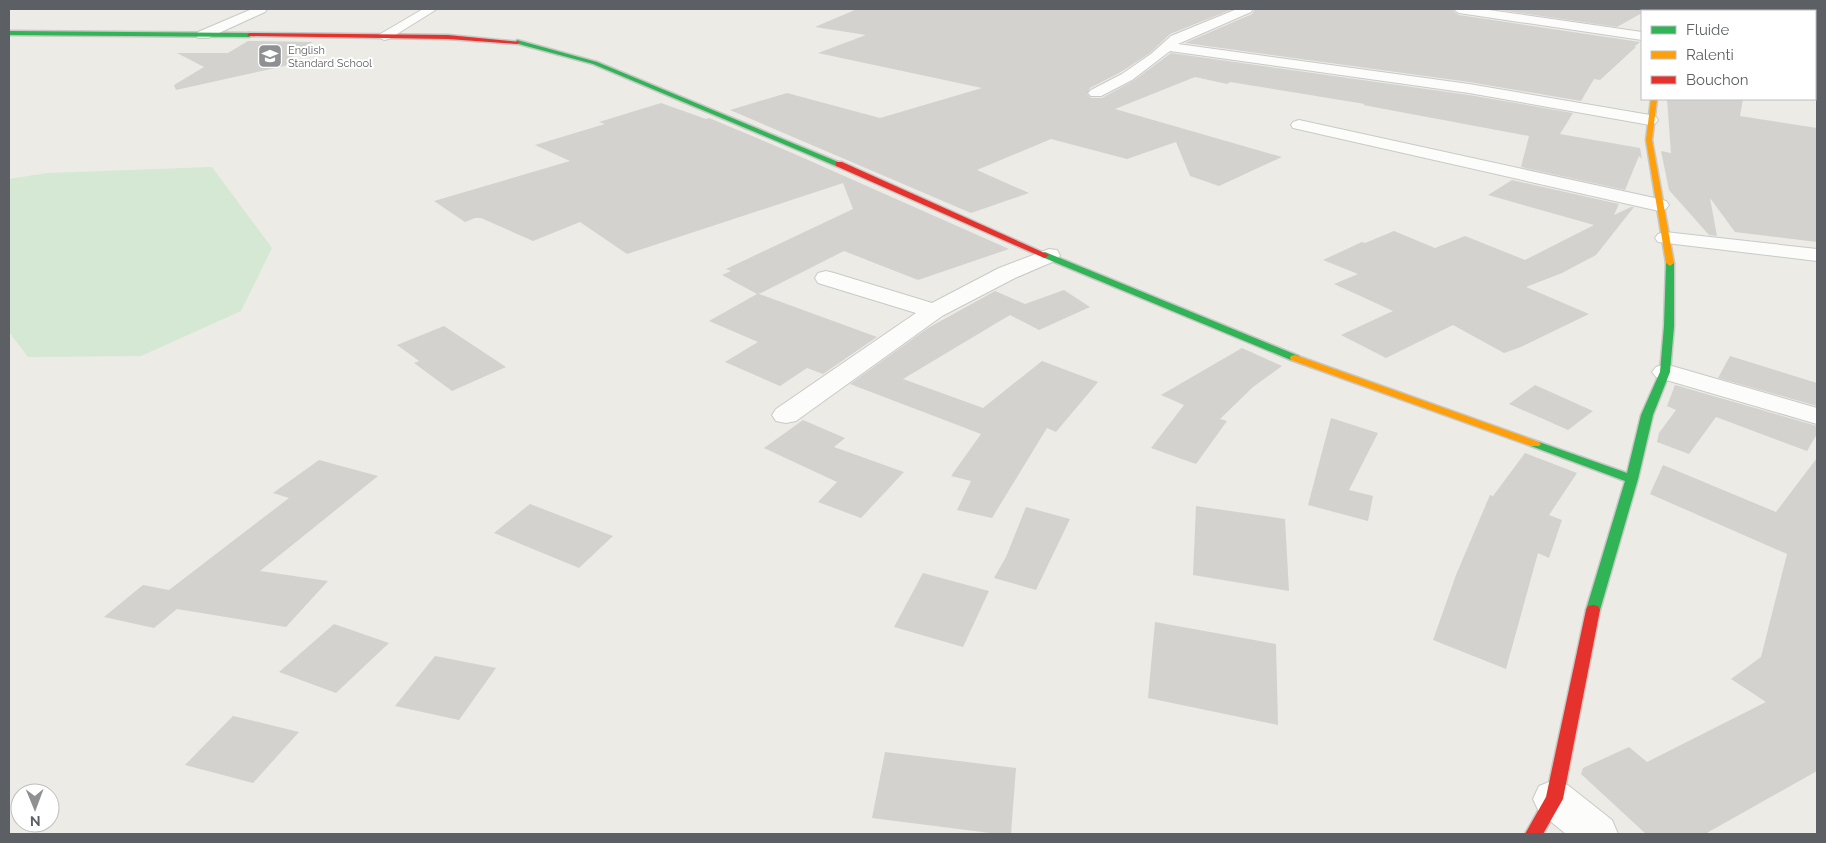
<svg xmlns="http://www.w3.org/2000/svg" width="1826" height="843" viewBox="0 0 1826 843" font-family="Raleway,sans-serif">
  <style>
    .green { fill: #d4e8d3 }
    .building { fill: #d3d2cf }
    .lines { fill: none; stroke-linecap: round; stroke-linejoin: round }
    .street-casing { stroke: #c9c9c8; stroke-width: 2 }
    .fast-casing { stroke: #c7c8c6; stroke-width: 3 }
    .slow-casing { stroke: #c7c8c6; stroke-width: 3 }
    .jam-casing { stroke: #c7c8c6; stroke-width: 3 }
    .street { fill: #fcfcfb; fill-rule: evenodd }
    .fast { fill: #30b455; fill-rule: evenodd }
    .slow { fill: #ff9f0a; fill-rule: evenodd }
    .jam { fill: #e5322d; fill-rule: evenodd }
    .labels { text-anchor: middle; stroke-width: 4; stroke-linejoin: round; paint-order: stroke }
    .far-poi-label { font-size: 11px; fill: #5c5f64; stroke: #fff; text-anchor: start }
  </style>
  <rect width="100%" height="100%" fill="#ecebe6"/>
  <!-- green -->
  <path class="green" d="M212,167L272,248L241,311L141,356L28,357L9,332V179L47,173Z"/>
  <!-- building -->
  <path class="building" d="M857,9H1233L1170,34L1150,53L1121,72L1090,88L1087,94L1091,98H1102L1133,81L1171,53L1469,95L1573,113L1560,134L1640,148L1642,159L1639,156L1625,190L1521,167L1529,136L1363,105L1365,104L1230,82L1227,84L1195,77L1115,109L1282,157L1219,186L1190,176L1176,142L1127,159L1051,139L977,170L1029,193L971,213L730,110L787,93L880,118L982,88L818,53L866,35L815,27Z
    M1255,9H1451L1459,15L1640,42L1634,47H1636L1600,80L1594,79L1581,101L1469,82L1185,43L1252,14Z
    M1493,9H1649L1617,27Z
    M248,41L313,42L292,53L293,64L176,90L174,85L204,67L177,53H228Z
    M1667,99H1743L1740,116L1817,128V242L1735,232L1710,198L1717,236L1709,235L1669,190L1661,151L1671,153Z
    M661,103L706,119L709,118L790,152L1009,249L918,280L844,251L759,294L877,337L823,374L807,368L780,386L725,362L758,342L709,321L757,294L722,275L731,271L726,269L853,209L843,183L627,254L580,222L533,241L481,218H475L465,222L434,201L570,161L535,145L605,124L599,122Z
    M1512,180L1619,204L1614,215L1631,207H1634L1596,255L1562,273L1526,287L1589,314L1521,347L1504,353L1453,325L1386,358L1341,335L1393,311L1334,284L1358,274L1323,260L1362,242L1365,243L1394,231L1435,248L1465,236L1525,260L1594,225L1488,195Z
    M1064,290L1090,307L1039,330L1010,315L903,379L983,408L1042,361L1098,382L1056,432L1047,428L992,518L957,510L971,481L951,476L981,434L850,384L928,328L995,291L1025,304Z
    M444,326L506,367L452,391L414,363L419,361L397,345Z
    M1242,348L1282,366L1253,387L1220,419L1227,421L1196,464L1151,448L1184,405L1161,395Z
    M1730,356L1817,383V406L1718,378Z
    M1535,385L1593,411L1568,430L1509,404Z
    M1675,385L1817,426V434L1807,451L1716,417L1689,454L1657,442L1659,433L1676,410L1667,406Z
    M1331,418L1378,433L1349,490L1373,496L1368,521L1308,505Z
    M803,420L845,438L834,447L904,472L861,518L818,502L837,482L764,448Z
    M1525,453L1577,473L1549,515L1562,520L1549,558L1538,553L1506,669L1433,640L1456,575L1490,495L1493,496Z
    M1817,458V771L1705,834H1646L1581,774L1583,768L1629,747L1647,762L1766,702L1731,679L1761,657L1787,554L1650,494L1663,465L1776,512Z
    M319,460L378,476L260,571L328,581L286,627L177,609L154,628L104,617L143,585L169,590L289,498L273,493Z
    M530,504L613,536L579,568L494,533Z
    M1196,506L1285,519L1289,591L1193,575Z
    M1026,507L1070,519L1036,590L994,578L1006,557Z
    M923,573L989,591L963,647L894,627Z
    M1155,622L1276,644L1278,725L1148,698Z
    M334,624L389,643L336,693L279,672Z
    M435,656L496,668L459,720L395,706Z
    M233,716L299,732L253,783L185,765Z
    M885,752L1016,768L1011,834H998L872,818Z"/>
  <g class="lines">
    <defs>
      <path id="street" d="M252,9H267L265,12L208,38H198L196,35L198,32Z
        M423,9H437L389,39L384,40L377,36Z
        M1237,9H1253L1251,12L1178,44L1469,84L1650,115L1656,117L1658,120L1656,123L1650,125L1469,93L1170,51L1132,80L1101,96H1091L1088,93L1091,90L1122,74L1151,54L1171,36Z
        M1453,9H1482L1642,32V40L1459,13Z
        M1694,9H1721L1722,11H1696Z
        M1815,24H1817V32H1815Z
        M1299,120L1659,199L1666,201L1669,205L1666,209L1659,211L1293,128L1291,125L1293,122Z
        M1665,232L1817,249V261L1658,242L1655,238L1658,234Z
        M1049,249L1057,250L1060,255L1057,260L1015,278L942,316L796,421L786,423L776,421L772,415L776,409L916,313L818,283L815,278L818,273L826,271L834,273L932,303L999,268Z
        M1665,364L1817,408V424L1656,377L1652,372L1656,367Z
        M1554,780L1569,786L1612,820L1618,834H1566L1539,812L1533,799L1539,786Z"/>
      <path id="fast" d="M9,31L249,33L252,35L249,37L9,35Z
        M517,40L597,62L843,164L836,166L593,64L515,43Z
        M1045,252L1299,356L1300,358L1299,360H1291L1042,257V253Z
        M1670,260L1674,263V326L1670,372L1653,415L1638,479L1600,610L1598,614L1593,615L1588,614L1586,610L1625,481L1531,446L1529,444L1531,442H1539L1627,473L1641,415L1660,372L1664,326L1666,263Z"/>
      <path id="slow" d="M1664,9H1668L1667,11H1663Z
        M1651,99H1657L1652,140L1674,263L1670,266L1666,263L1646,140Z
        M1295,355L1539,442L1541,444L1539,446H1531L1291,360L1290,358L1291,356Z"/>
      <path id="jam" d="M249,33L448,35L520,42L517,44L448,39L247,36Z
        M836,162H842L1049,255L1045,258L1042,257L836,166Z
        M1593,605L1598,606L1600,610L1563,799L1543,834H1525L1546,797L1586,610L1588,606Z"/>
    </defs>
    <!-- street casing -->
    <use href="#street" class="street-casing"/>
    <!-- fast casing -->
    <use href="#fast" class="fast-casing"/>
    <!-- slow casing -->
    <use href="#slow" class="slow-casing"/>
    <!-- jam casing -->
    <use href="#jam" class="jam-casing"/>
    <!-- street -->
    <use href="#street" class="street"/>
    <!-- fast -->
    <use href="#fast" class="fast"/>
    <!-- slow -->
    <use href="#slow" class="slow"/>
    <!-- jam -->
    <use href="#jam" class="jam"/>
  </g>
  <!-- icons -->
  <defs>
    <symbol id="school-square" viewBox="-11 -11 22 22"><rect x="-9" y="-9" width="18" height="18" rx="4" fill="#8e9092" stroke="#fff"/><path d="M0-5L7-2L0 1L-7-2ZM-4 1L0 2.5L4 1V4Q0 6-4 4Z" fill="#fff"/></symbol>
  </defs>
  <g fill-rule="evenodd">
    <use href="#school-square" x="256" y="42" width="28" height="28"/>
  </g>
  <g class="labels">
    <!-- far-poi labels -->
    <g class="far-poi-label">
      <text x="288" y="54">English<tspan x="288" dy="13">Standard School</tspan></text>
    </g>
  </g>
  <!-- border -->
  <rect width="1826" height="843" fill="none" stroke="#5c5f64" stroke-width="20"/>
  <!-- legend -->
  <rect x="1641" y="10" width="175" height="90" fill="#ffffff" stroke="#bebfc1"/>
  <rect x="1651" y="26" width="25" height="8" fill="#30b455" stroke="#bebfc1"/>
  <text x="1686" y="35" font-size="15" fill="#5c5f64">Fluide</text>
  <rect x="1651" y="51" width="25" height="8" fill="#ff9f0a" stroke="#bebfc1"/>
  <text x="1686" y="60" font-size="15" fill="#5c5f64">Ralenti</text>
  <rect x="1651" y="76" width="25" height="8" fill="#e5322d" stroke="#bebfc1"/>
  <text x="1686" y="85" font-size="15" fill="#5c5f64">Bouchon</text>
  <!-- north arrow -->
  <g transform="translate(35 808) rotate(179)"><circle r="24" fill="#ffffff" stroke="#bebfc1"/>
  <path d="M0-4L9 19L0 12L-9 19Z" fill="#8e9092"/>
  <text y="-8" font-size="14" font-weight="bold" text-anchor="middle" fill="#5c5f64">N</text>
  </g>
</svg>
